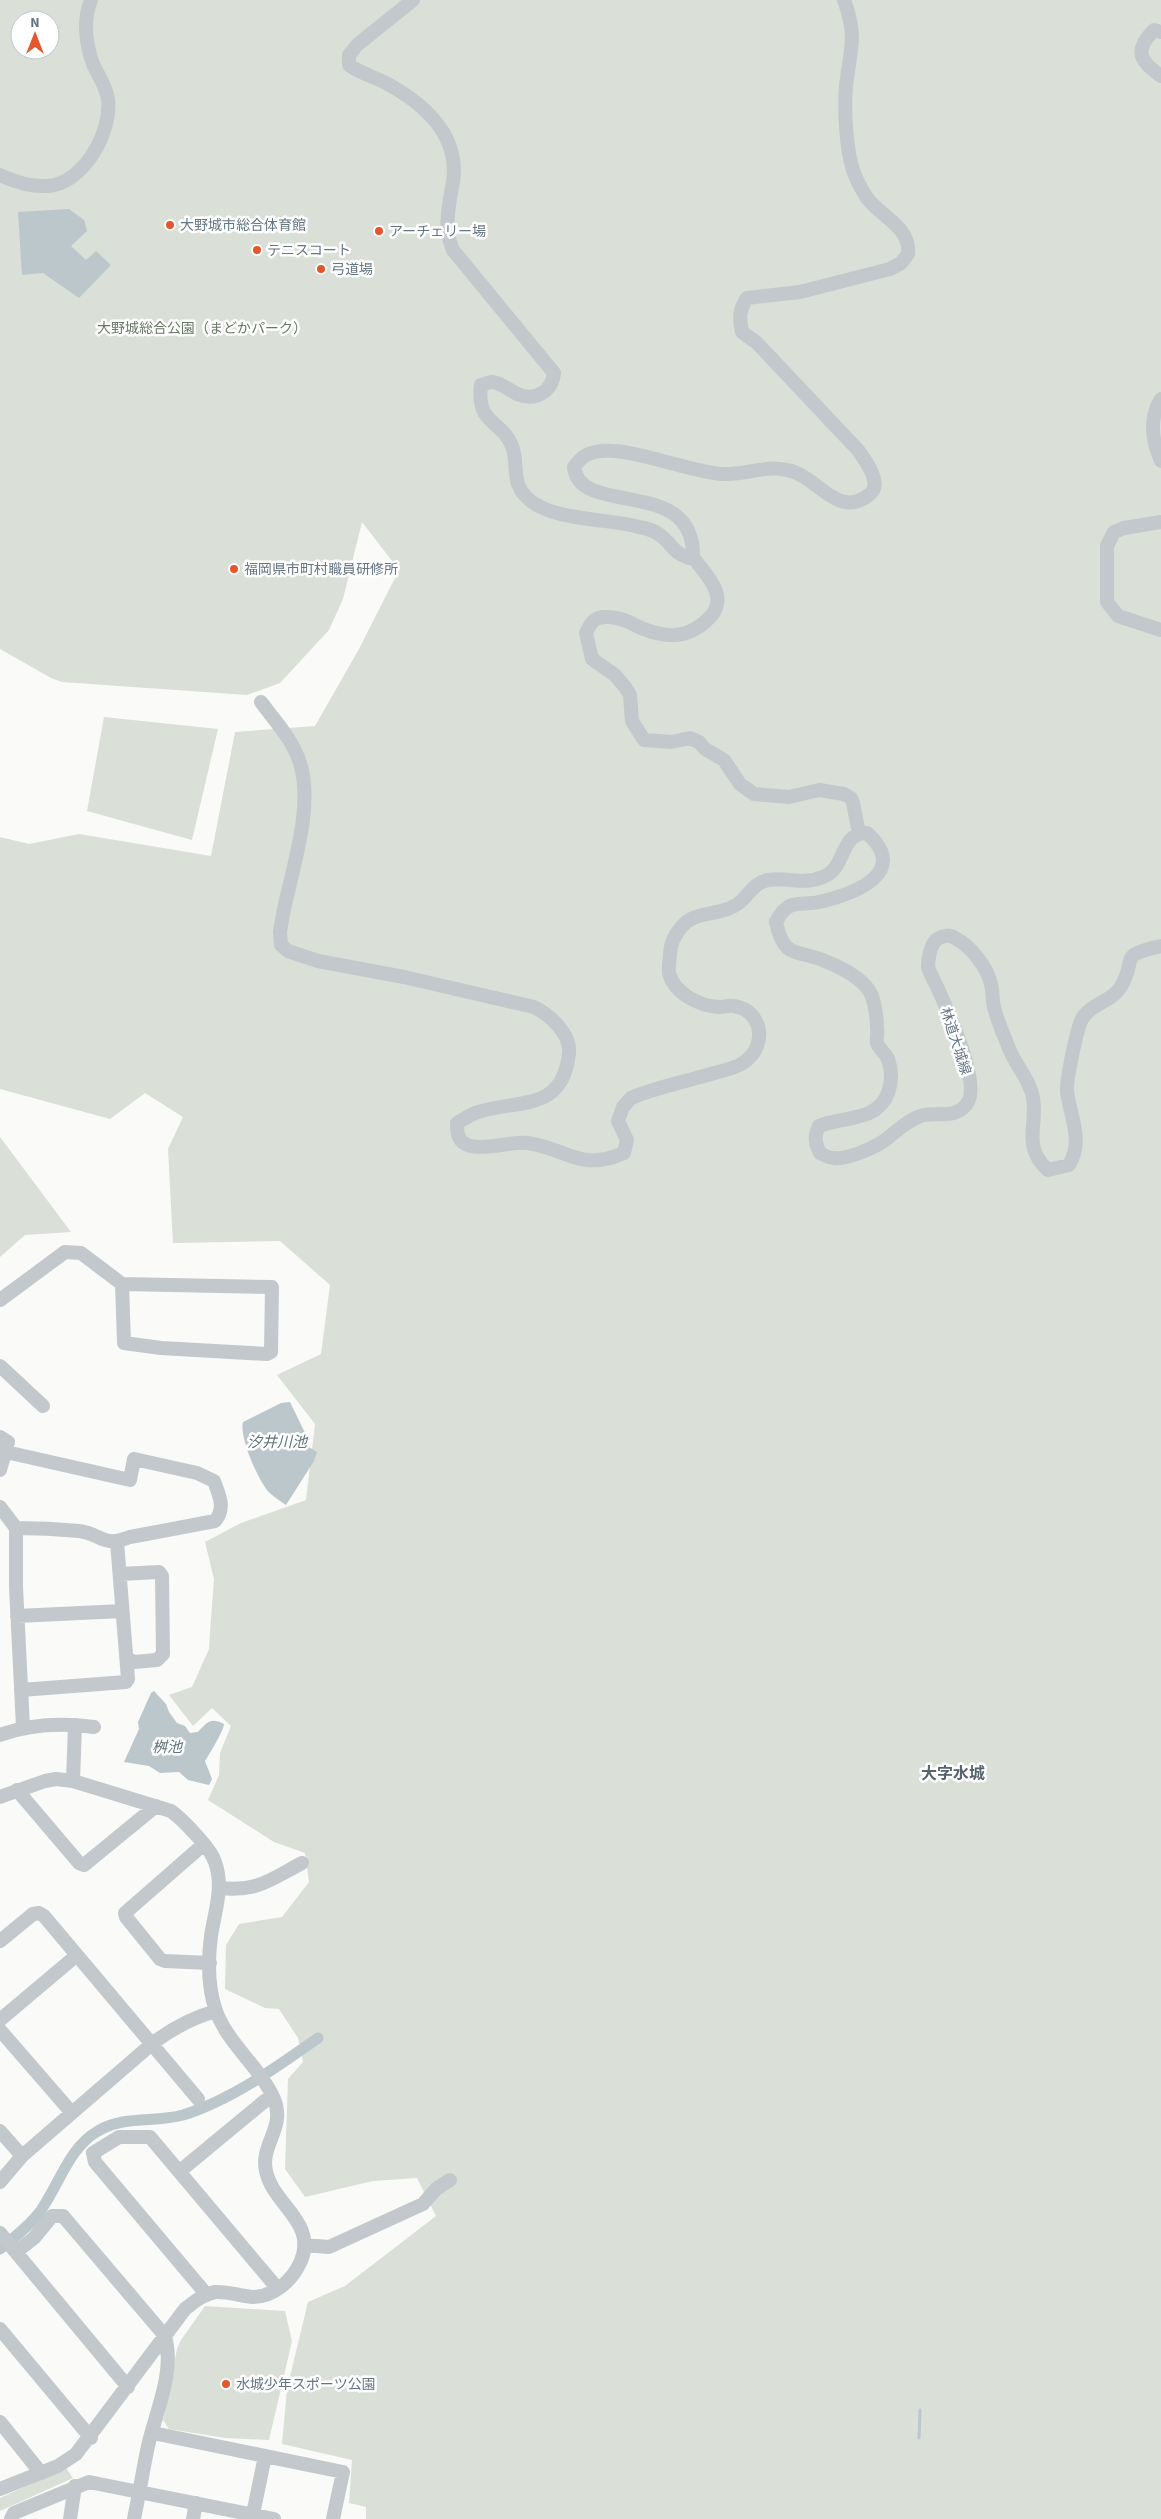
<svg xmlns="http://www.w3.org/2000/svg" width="1161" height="2519" viewBox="0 0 1161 2519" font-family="'Source Sans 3','Noto Sans JP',sans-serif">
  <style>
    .green { fill: #dadfd7; fill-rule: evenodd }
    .water { fill: #bbc7cb }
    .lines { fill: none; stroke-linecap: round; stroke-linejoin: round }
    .stream { stroke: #bbc7cb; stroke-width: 3 }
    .canal { stroke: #bbc7cb; stroke-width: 11 }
    .minor { stroke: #c3c8cc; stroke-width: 14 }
    .poi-dot { fill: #e4572e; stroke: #fff; stroke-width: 2 }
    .labels { text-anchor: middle; stroke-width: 5; stroke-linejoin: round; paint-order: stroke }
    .poi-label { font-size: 14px; fill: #657683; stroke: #fff; text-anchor: start }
    .park-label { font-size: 14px; fill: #687a64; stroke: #fff }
    .street-label { font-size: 14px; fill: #657683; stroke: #fff }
    .water-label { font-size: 15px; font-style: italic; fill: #60757c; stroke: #fff }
    .quarter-label { font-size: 16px; font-weight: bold; fill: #57646e; stroke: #fff }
  </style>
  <rect width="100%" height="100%" fill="#fafaf8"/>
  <!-- green -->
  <path class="green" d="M0,0H1161V2519H366V2507L349,2503L352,2460L282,2444L287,2389L308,2302L345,2286L436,2216L417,2178L373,2181L305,2197L285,2169L288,2079L303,2062L298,2038L279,2009L265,2008L225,1989L226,1945L239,1924L282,1917L309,1882L305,1853L274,1842L208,1800L219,1775L220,1753L231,1726L212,1708L193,1726L169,1695L192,1687L209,1649L210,1632L214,1579L205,1542L241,1523L306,1500L315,1424L277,1375L321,1354L330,1285L280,1241L173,1243L168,1149L183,1117L145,1093L110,1119L0,1089V837L29,844L79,834L211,856L235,732L315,726L359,649L399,570L362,522L343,599L329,630L280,683L247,695L62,682L51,678L0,649ZM20,20H50V50H20Z
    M104,717L218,729L192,840L87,811Z
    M0,1137L71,1232L25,1235L0,1257Z
    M205,2306L285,2311L292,2341L269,2440L225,2438L169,2429L163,2420L177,2349L181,2340Z
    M66,2468L73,2478L0,2511V2498Z"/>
  <!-- water -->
  <path class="water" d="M69,209L84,220L87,231L71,246L86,260L96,251L111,265L79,298L43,273L22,275L18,212Z
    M290,1402L308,1439L307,1446L317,1452L314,1461L286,1505C280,1501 272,1496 267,1490C257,1477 239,1437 243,1422L281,1403Z
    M154,1691L166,1704L169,1712L177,1723L185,1726L190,1733L198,1732C207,1722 211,1717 224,1724C224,1730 209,1755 205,1761L212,1779L209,1785L188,1780L179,1772L160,1773L149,1766L124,1762L139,1729L138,1722L151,1693Z"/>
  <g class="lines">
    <!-- stream -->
    <path class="stream" d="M919,2438L920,2410"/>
    <!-- canal -->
    <path class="canal" d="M0,2249C14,2238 28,2227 39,2213C59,2186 68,2148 98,2131C124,2115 155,2123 183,2115C231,2100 277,2067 318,2038"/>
    <!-- minor -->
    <path class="minor" d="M413,0L357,45L349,55V65C360,73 372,76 384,82C422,102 460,134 453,182C449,205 443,228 453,250L554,373C552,391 536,402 517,394C509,390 502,383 492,382C489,382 485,384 481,385C476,425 502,420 512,446C517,458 514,472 518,484C532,523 607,517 639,527C645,528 655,531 660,535C673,544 671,552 689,558L693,557C695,475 579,518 574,467C580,459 585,454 595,452C627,445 685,471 722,474C744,475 766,465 787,470C819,476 837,521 870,494C883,483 865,460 858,450L757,343L742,332C739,318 739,310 747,298L800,292L890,269L901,263L908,254C911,227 881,217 867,198C862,190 856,179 853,170C846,148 844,110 846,86C850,49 858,38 844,0
      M1161,32L1154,30C1134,50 1139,61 1161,76
      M0,175C15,182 31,187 48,186C84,183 112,132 108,99C106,86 98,75 93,64C86,44 83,20 91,0
      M1161,399C1149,418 1152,441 1161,461
      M1161,522L1124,528L1114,532L1107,546V602L1118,616L1161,630
      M693,557C705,574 729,595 711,616C690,639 668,639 641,628C631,623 620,617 608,617C595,616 591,622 586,633L592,659L615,675L625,687L630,695L632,721L644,740L671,742L690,738L699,742L705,749L724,760L740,784L754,794L789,797L819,790L844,794L851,798L853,803L859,833
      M261,702C275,721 293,740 300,763C314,807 292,869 283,914L280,932L281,945L288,951L318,961L404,977L534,1007C550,1015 571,1034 569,1053C563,1112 520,1099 478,1112C471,1114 464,1119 457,1123C457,1134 458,1143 471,1146C489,1150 510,1141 528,1143C568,1149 580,1172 624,1153L627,1140L618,1121L623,1107L631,1098C657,1087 684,1082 711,1074C721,1071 734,1069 743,1063C749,1059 755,1052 757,1046C764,1027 753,1009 734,1006C729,1005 724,1007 719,1007C699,1006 674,993 669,973C668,967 670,959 670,954C671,943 673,939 679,930C693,909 718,917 736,905C748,898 752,883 768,880C785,876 801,886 823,877C847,868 839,833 867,833C911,873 854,894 819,902C810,904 800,903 792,905C784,908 780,915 776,922C784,960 797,949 825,961C840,967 864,979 871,994C875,1003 877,1019 877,1028C878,1033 876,1039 877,1043C879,1049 886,1054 888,1059C892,1070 892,1082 888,1093C877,1122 843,1116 819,1126C814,1136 815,1143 820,1153C824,1155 829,1158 834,1158C848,1160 879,1146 889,1137C899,1129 911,1118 924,1115C939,1112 954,1119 966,1105C983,1087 948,1012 939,991C936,984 930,974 928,967C928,960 930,947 935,941C940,936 949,934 955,938C971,946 987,967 991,984C993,992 992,1000 994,1007C997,1020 1003,1033 1008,1046C1014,1063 1026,1074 1032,1093C1040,1123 1020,1145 1048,1170L1069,1165C1084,1140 1070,1117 1067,1091C1066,1081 1077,1028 1082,1019C1090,1004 1111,1002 1120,988C1139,958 1115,956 1161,946
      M0,1300L65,1252L81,1253L122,1284L272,1287L271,1352L267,1354L161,1348L124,1343L122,1284
      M0,1366L43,1406
      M0,1437L8,1442L0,1470
      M6,1452L130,1480L134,1459L197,1473L214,1481C219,1495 226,1508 215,1521L130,1537C101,1548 103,1534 79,1531C58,1529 37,1528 16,1528
      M0,1507L16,1528V1587L23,1727
      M120,1574L159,1572L162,1576L163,1654L157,1660L134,1662L127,1658
      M17,1616L122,1611
      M21,1690L126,1682L128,1679L117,1542
      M0,1735C30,1724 63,1723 94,1727
      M73,1781L75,1725
      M17,1790L79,1863L84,1865L156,1806
      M0,1797L45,1781L56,1779L73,1781L171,1811C182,1819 189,1827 198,1837C204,1844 212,1852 215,1862C224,1887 215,1910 211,1936C208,1959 208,1988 216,2011C228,2044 260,2067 274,2099C286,2128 260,2144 266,2171C273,2205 317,2222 301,2261C292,2281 274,2297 252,2297C239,2296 228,2291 215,2292C203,2294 194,2302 185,2309L76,2454L58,2466L0,2489
      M204,1844L125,1913L126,1917L160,1959L165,1961L210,1963
      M220,1888C257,1892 270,1880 302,1863
      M0,1941L33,1914L39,1913L44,1916L198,2099
      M0,2020L77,1955
      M0,2030L72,2113
      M0,2131L22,2156
      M180,2171L272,2095
      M0,2182L22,2156L153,2043C173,2028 191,2018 216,2011
      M0,2233L128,2387
      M304,2245L329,2247L423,2204L436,2189L450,2180
      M16,2252L34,2238L52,2216H63L165,2336C175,2372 156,2411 148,2446C143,2470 139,2495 134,2519
      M207,2295L95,2162L93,2153L119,2137H150L278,2289
      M0,2329L91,2438
      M0,2422L41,2473
      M153,2433L343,2472L333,2519
      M11,2519L14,2513L89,2482L274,2519
      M70,2519L75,2486
      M193,2519L196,2503
      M252,2519L265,2456"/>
  </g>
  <!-- markers -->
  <g class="poi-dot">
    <circle cx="170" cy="225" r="5"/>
    <circle cx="379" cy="231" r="5"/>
    <circle cx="257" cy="250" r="5"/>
    <circle cx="321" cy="269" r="5"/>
    <circle cx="234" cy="569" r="5"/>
    <circle cx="226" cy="2384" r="5"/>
  </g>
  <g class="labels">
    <!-- poi labels -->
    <g class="poi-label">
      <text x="180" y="230">大野城市総合体育館</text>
      <text x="389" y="236">アーチェリー場</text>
      <text x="267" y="255">テニスコート</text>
      <text x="331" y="274">弓道場</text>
      <text x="244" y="574">福岡県市町村職員研修所</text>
      <text x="236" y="2389">水城少年スポーツ公園</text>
    </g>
    <!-- park labels -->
    <g class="park-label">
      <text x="202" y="333">大野城総合公園（まどかパーク）</text>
    </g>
    <!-- street labels -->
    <g class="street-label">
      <text transform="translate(956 1041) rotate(72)" y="5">林道大城線</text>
    </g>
    <!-- water labels -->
    <g class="water-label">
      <text x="277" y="1447">汐井川池</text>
      <text x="167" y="1752">桝池</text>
    </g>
    <!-- quarter labels -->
    <g class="quarter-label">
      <text x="953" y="1779">大字水城</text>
    </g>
  </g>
  <!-- north arrow -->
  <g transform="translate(35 35)"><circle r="24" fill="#ffffff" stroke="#c1c8cd"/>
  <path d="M0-4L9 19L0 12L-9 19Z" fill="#e4572e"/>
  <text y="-8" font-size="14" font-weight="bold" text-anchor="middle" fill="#657683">N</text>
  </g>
</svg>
